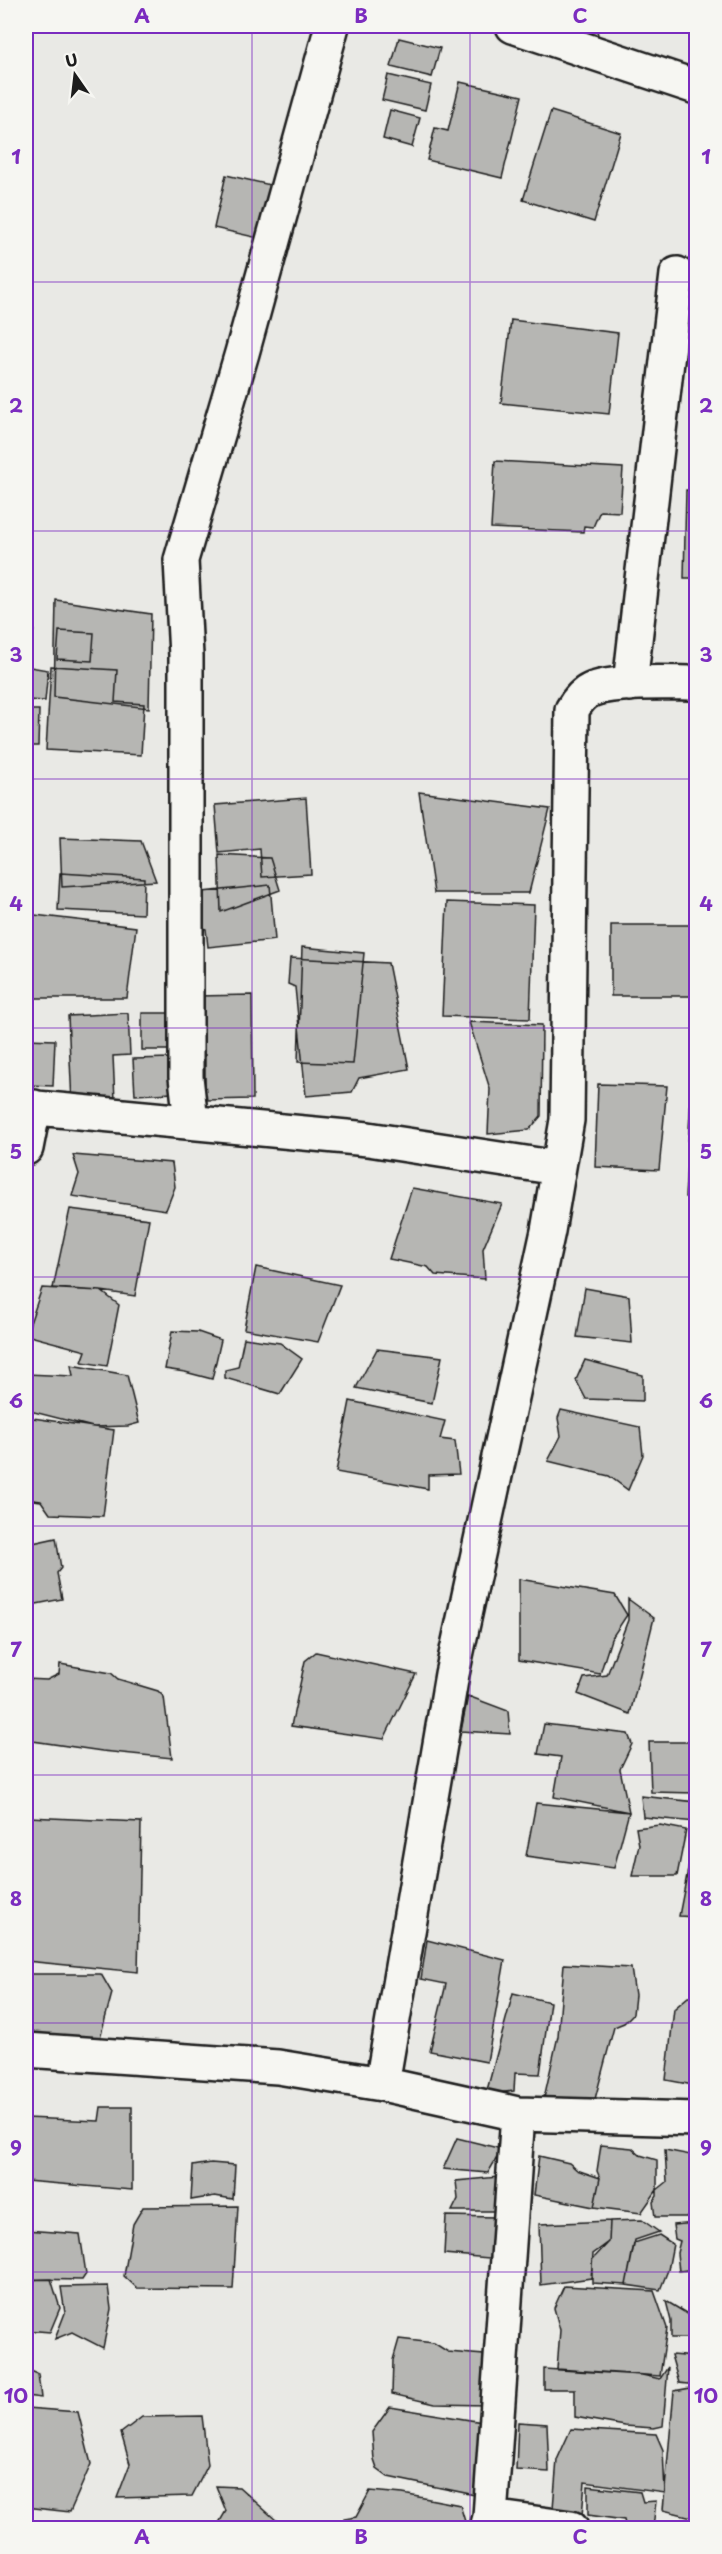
<svg xmlns="http://www.w3.org/2000/svg" width="722" height="2554" viewBox="0 0 722 2554" font-family="'Playpen Sans',sans-serif">
  <style>
    .building { fill: #b6b6b3; stroke: #1c1c1c; stroke-width: 1.5 }
    .lines { fill: none; stroke-linecap: round; stroke-linejoin: round }
    .minor-casing { stroke: #1c1c1c; stroke-width: 38 }
    .minor { stroke: #f6f6f2; stroke-width: 33 }
    .grid { fill: none; stroke: #7b2cbf; stroke-width: 1.5; stroke-opacity: 0.55 }
    .neatline { fill: none; stroke: #7b2cbf; stroke-width: 2 }
    .grid-label { font-size: 20px; text-anchor: middle; font-weight: bold; fill: #7b2cbf }
  </style>
  <rect width="100%" height="100%" fill="#e9e9e5"/>
  <filter id="ink" filterUnits="userSpaceOnUse"><feTurbulence type="fractalNoise" baseFrequency=".0167" numOctaves="2"/><feDisplacementMap in="SourceGraphic" scale="12" xChannelSelector="R" yChannelSelector="G"/><feConvolveMatrix kernelMatrix="1 2 1 2 8 2 1 2 1" color-interpolation-filters="sRGB"/></filter>
  <g filter="url(#ink)">
    <!-- building -->
    <path class="building" d="M549,26H596L599,39Z
      M399,38L440,48L432,77L391,67Z
      M388,75L431,85L425,110L382,100Z
      M460,82L522,96L502,178L427,160L435,128L448,131Z
      M390,110L420,118L412,147L383,139Z
      M551,111L621,133L594,222L523,200Z
      M226,175L275,186L263,239L214,228Z
      M511,320L618,333L609,414L501,403Z
      M495,461L623,468L620,512L600,511L593,527L584,526L583,532L491,528Z
      M686,490L696,491V578H684Z
      M56,600L151,614L149,708L54,697Z
      M26,627L34,628L26,680Z
      M59,631L94,633L92,661L57,659Z
      M51,666L117,670L115,702L144,704L141,755L46,750Z
      M30,667L48,670L45,701L27,700Z
      M26,710H39L38,746H26Z
      M419,792L550,809L529,893H434Z
      M306,798L311,874L262,877L260,849L219,853L215,805Z
      M60,838L141,841L156,881L62,887Z
      M219,855L270,858L280,890L221,912Z
      M60,873L144,878L143,914L58,910Z
      M270,885L275,940L208,947L206,929L196,923L193,893Z
      M447,902L534,905L530,1019L442,1016Z
      M26,914L136,927L127,998H26Z
      M611,925H691V996H611Z
      M302,947L364,953L353,1064L298,1062Z
      M290,958L388,963L409,1069L359,1078L352,1092L306,1096L295,987L288,984Z
      M252,995L253,1099L205,1100V1055L196,1057V996Z
      M128,1013L130,1055L113,1056L115,1101L72,1103L68,1016Z
      M142,1013H177L178,1050H142Z
      M469,1022L542,1025L541,1116L529,1130L488,1134L490,1089Z
      M26,1039L55,1040L53,1086L26,1085Z
      M171,1058L173,1093L135,1095L133,1059Z
      M598,1084L667,1086L659,1170L595,1167Z
      M691,1096L696,1097V1197H685Z
      M73,1155L172,1163L175,1187L166,1210L72,1196L79,1174Z
      M412,1188L502,1204L483,1249L485,1279L435,1275L428,1267L389,1259Z
      M70,1209L149,1219L135,1296L101,1291L53,1288Z
      M256,1267L340,1285L318,1342L244,1329Z
      M42,1288L101,1291L119,1305L107,1366L82,1362L86,1351L26,1335Z
      M585,1288L629,1296L632,1343L577,1337Z
      M172,1331L198,1332L221,1340L212,1379L185,1372L165,1369Z
      M244,1338L280,1343L302,1359L280,1394L225,1378V1370L238,1367Z
      M377,1349L442,1357L432,1403L356,1388Z
      M585,1360L643,1375V1401L586,1399L576,1380Z
      M71,1365L127,1375L139,1423L128,1426L93,1427L26,1410V1374L73,1376Z
      M350,1401L445,1421L440,1439L455,1441L459,1474L428,1475V1489L336,1472Z
      M561,1410L640,1427L643,1455L628,1490L609,1476L548,1461L561,1436L558,1418Z
      M26,1417L114,1430L103,1516L50,1514L41,1501L26,1499Z
      M56,1538L61,1568L57,1573L62,1599L26,1606V1554L33,1543Z
      M519,1579L615,1595L627,1615L611,1639L600,1674L519,1660Z
      M628,1599L654,1618L630,1714L578,1694L584,1678L607,1675L628,1620Z
      M316,1652L416,1674L384,1739L291,1726L305,1661Z
      M60,1664L111,1673L118,1679L158,1691L164,1697L172,1758L102,1751L26,1740V1679L47,1680L59,1674Z
      M468,1696L508,1711L510,1734L461,1731Z
      M544,1724L628,1734L632,1744L620,1769L629,1812L554,1797L561,1757L538,1754Z
      M649,1742H696V1793L651,1792Z
      M641,1796L696,1802V1822L643,1817Z
      M536,1803L629,1812L614,1868L526,1856Z
      M28,1817L141,1822L138,1972L26,1961Z
      M660,1825L686,1830L677,1876H632L639,1845L636,1828Z
      M696,1828V1917L679,1916Z
      M427,1940L505,1960L487,2062L430,2051L446,1984L421,1979Z
      M564,1964L631,1968L635,1995L633,2014L624,2023L614,2027L595,2099L544,2098L558,2036Z
      M26,1974H101L112,1993L100,2038L26,2034Z
      M513,1993L550,2002L540,2074L515,2073L514,2091L486,2094Z
      M688,1997H696V2100L693,2085L666,2080L674,2009Z
      M101,2107H132V2190L26,2181V2118L99,2121Z
      M457,2138L502,2149L488,2173L443,2169Z
      M601,2145L632,2148L640,2155L657,2160V2190L641,2213L594,2207L600,2178L597,2171Z
      M665,2150L696,2156V2217H655L653,2202L657,2196V2190L667,2182Z
      M539,2156L569,2163L577,2170L600,2178L594,2207L534,2195Z
      M211,2163L235,2165L233,2199L215,2196L191,2200L193,2166Z
      M498,2177V2211H452L458,2199L456,2181Z
      M238,2206L233,2289L137,2288L124,2276L133,2224L143,2207Z
      M446,2216L495,2217L500,2259L444,2254Z
      M642,2220L659,2232L635,2240L626,2285L592,2283V2260L609,2242L610,2221Z
      M610,2221L609,2242L593,2254L591,2278L541,2285L539,2224Z
      M696,2223V2269L679,2271L677,2253L680,2241L675,2239L673,2225Z
      M26,2230L80,2234L86,2274L82,2280L26,2279Z
      M659,2235L673,2244L668,2270L660,2290L626,2285L634,2243Z
      M51,2279L60,2308L50,2332L26,2330V2280Z
      M108,2286L111,2309L103,2348L72,2332L55,2339L65,2313L61,2287Z
      M564,2286L654,2291L667,2328L660,2376L557,2369L560,2330L554,2308Z
      M666,2301L696,2319V2338H671V2321Z
      M399,2339L434,2343L448,2352L484,2355L489,2361L486,2405L435,2404L392,2394L393,2360Z
      M671,2355L696,2357V2385L679,2383Z
      M668,2367L663,2426L654,2428L625,2426L575,2417V2389H544V2369L642,2375L660,2379Z
      M26,2369L38,2374L41,2398L26,2396Z
      M696,2387V2518L663,2510L674,2391Z
      M390,2407L482,2422L475,2495L388,2477L377,2469L374,2460L372,2432Z
      M26,2408L78,2412L91,2464L70,2512L26,2507Z
      M202,2416L208,2465L192,2496L117,2498L130,2464L121,2433L142,2417Z
      M518,2422L547,2424L549,2472L516,2470Z
      M571,2429L656,2434L663,2450L665,2493L585,2482L582,2515L553,2508L557,2460Z
      M216,2486L239,2487L276,2520L270,2528H216L226,2511Z
      M588,2486L640,2492L643,2502L656,2501L653,2528H626L624,2520L588,2515Z
      M370,2491L403,2494L460,2505L467,2528H345L344,2519L356,2517Z"/>
    <g class="lines">
      <defs>
        <path id="minor" d="M513,26L696,87
          M630,684L677,274
          M26,1107L368,1139L558,1168
          M191,1122L186,1077V656L181,560L242,353L332,26
          M26,1148L34,1107
          M26,2050L278,2067L382,2084L518,2114L696,2119
          M382,2084L452,1674L548,1231L567,1120L572,710C577,701 582,694 591,690C613,680 671,683 696,683
          M490,2517L571,2528
          M487,2528L490,2517L518,2114"/>
      </defs>
      <!-- minor casing -->
      <use href="#minor" class="minor-casing"/>
      <!-- minor -->
      <use href="#minor" class="minor"/>
    </g>
  </g>
  <!-- grid -->
  <path class="grid" d="M252,26V2528M470,26V2528M26,282H696M26,531H696M26,779H696M26,1028H696M26,1277H696M26,1526H696M26,1775H696M26,2023H696M26,2272H696"/>
  <!-- margin -->
  <rect width="722" height="2554" fill="none" stroke="#f6f6f2" stroke-width="66"/>
  <!-- north arrow -->
  <g transform="translate(75 75) rotate(346)" stroke="#f6f6f2" stroke-width="4.5" paint-order="stroke">
  <path d="M0-4.5L10 22L0 15L-10 22Z" fill="#1c1c1c"/>
  <text y="-9" font-size="16" font-weight="bold" text-anchor="middle" fill="#1c1c1c">U</text>
  </g>
  <rect x="33" y="33" width="656" height="2488" class="neatline"/>
  <g class="grid-label">
    <text x="142" y="23">A</text>
    <text x="361" y="23">B</text>
    <text x="580" y="23">C</text>
    <text x="16" y="164">1</text>
    <text x="706" y="164">1</text>
    <text x="16" y="413">2</text>
    <text x="706" y="413">2</text>
    <text x="16" y="662">3</text>
    <text x="706" y="662">3</text>
    <text x="16" y="911">4</text>
    <text x="706" y="911">4</text>
    <text x="16" y="1159">5</text>
    <text x="706" y="1159">5</text>
    <text x="16" y="1408">6</text>
    <text x="706" y="1408">6</text>
    <text x="16" y="1657">7</text>
    <text x="706" y="1657">7</text>
    <text x="16" y="1906">8</text>
    <text x="706" y="1906">8</text>
    <text x="16" y="2155">9</text>
    <text x="706" y="2155">9</text>
    <text x="16" y="2403">10</text>
    <text x="706" y="2403">10</text>
    <text x="142" y="2544">A</text>
    <text x="361" y="2544">B</text>
    <text x="580" y="2544">C</text>
  </g>
</svg>
